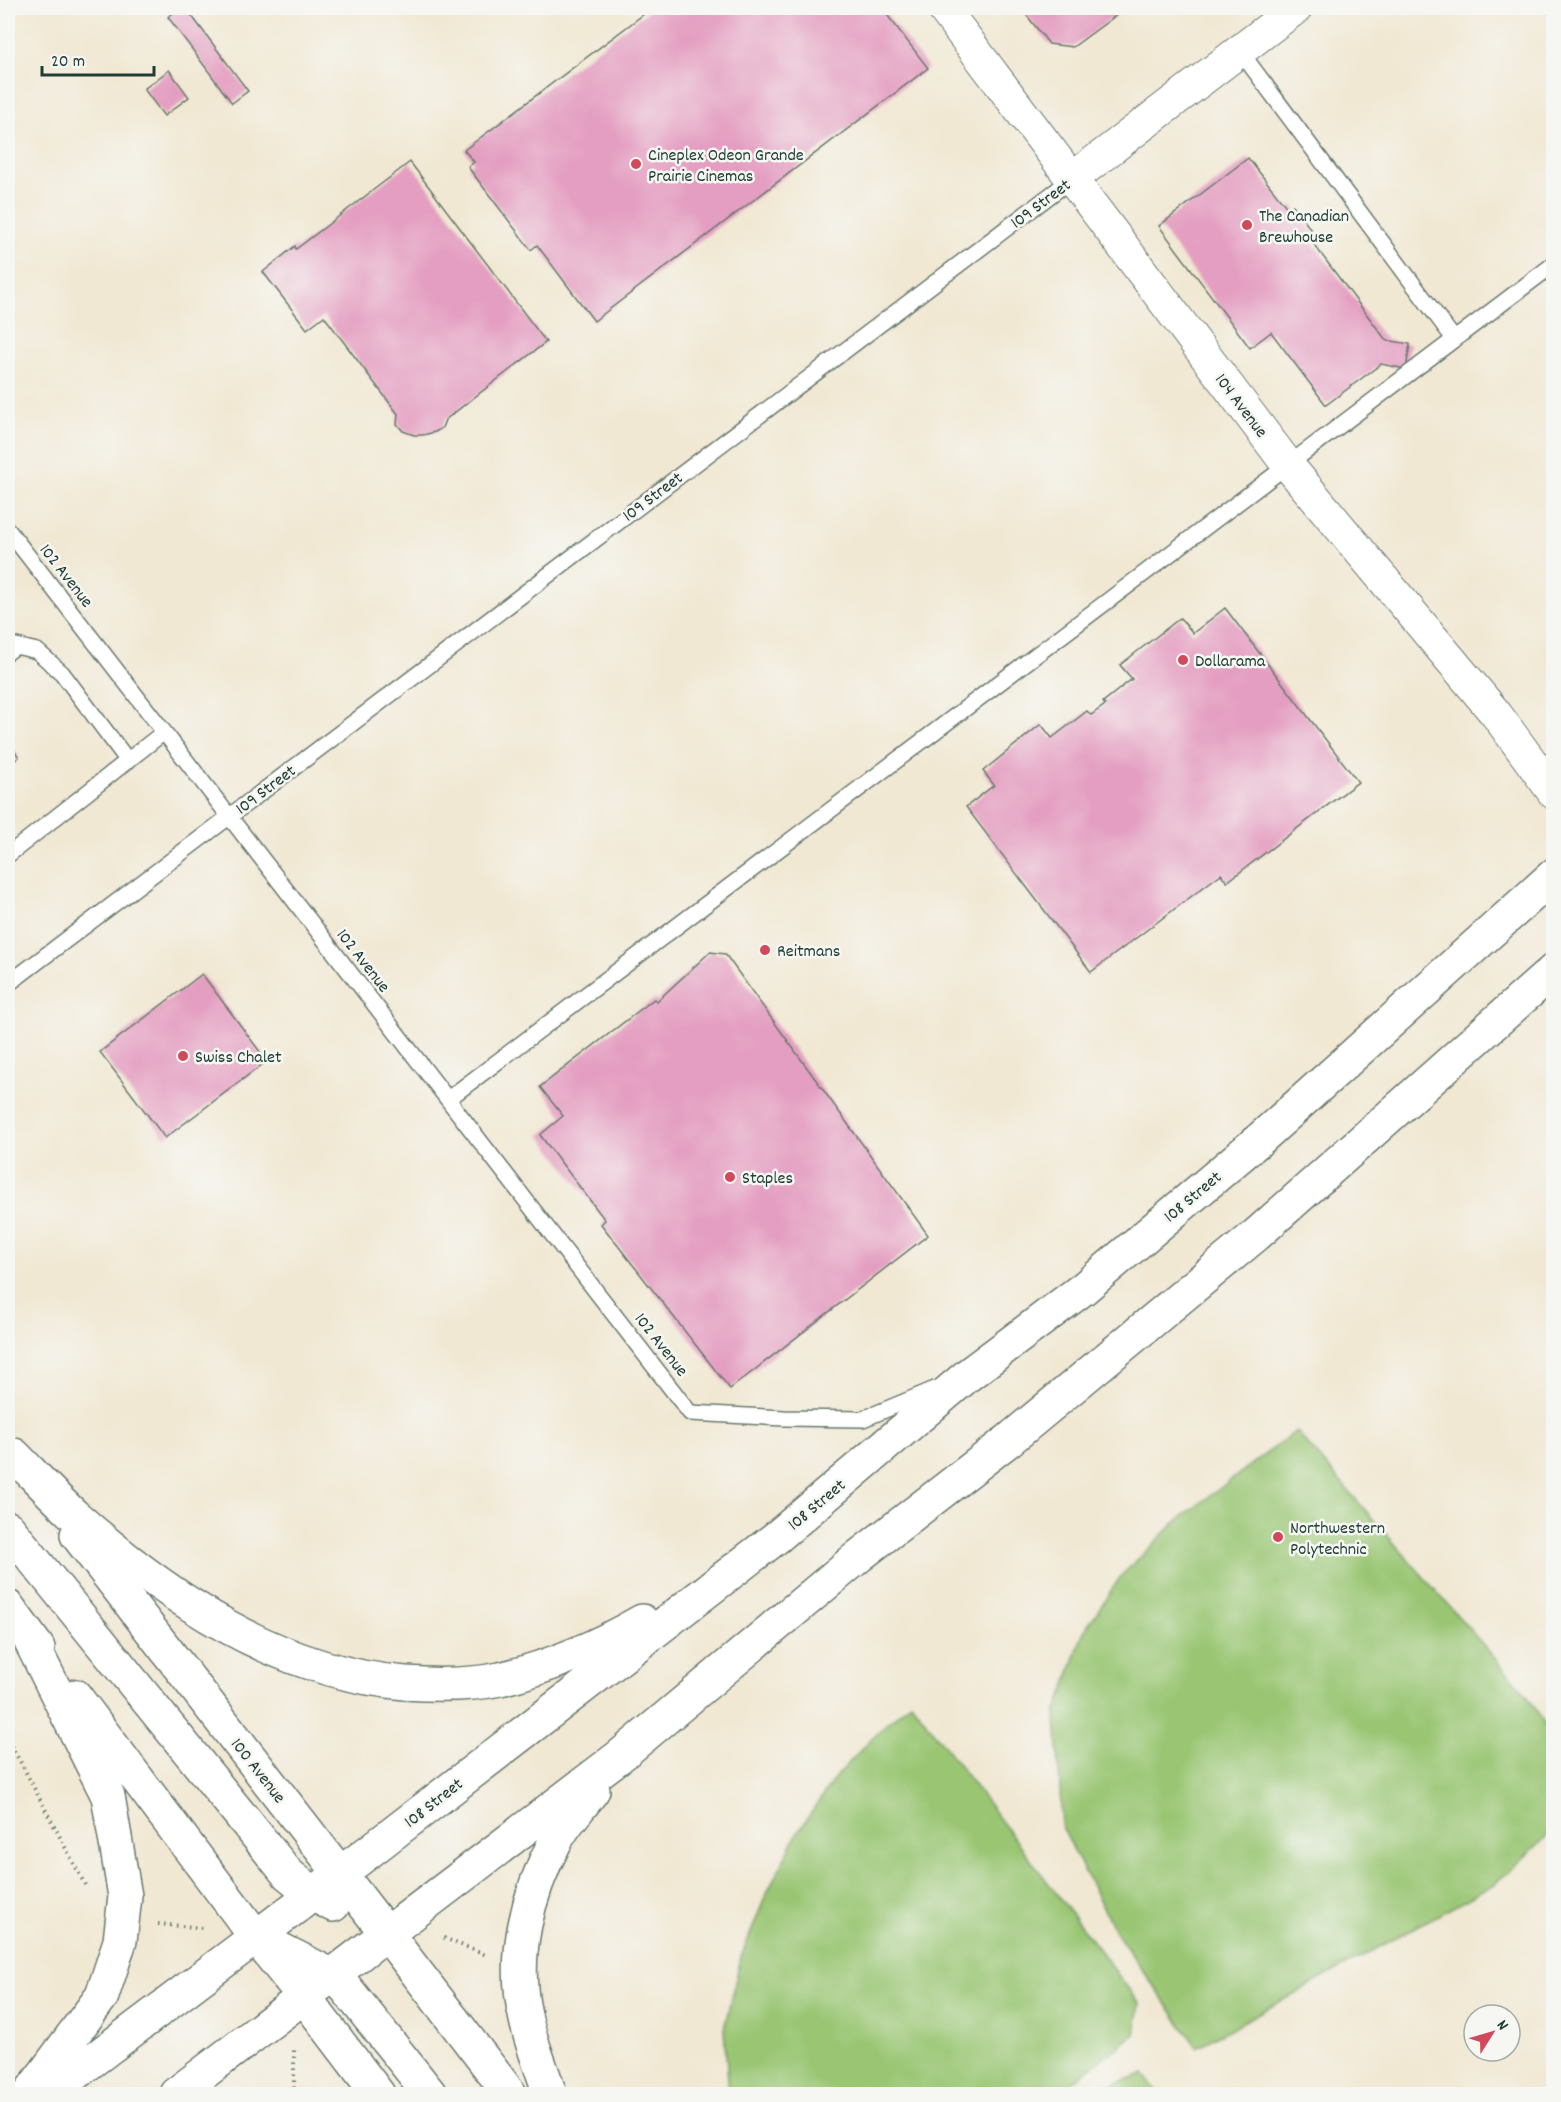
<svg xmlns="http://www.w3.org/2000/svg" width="1561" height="2102" viewBox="0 0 1561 2102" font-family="Dekko,sans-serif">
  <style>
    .green { fill: #9ac673; stroke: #5c8254; stroke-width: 1.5 }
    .building { fill: #e49ec1 }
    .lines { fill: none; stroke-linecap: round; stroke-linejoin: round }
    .lane-casing { stroke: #68796c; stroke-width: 18 }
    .street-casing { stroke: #68796c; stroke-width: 34 }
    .secondary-casing { stroke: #68796c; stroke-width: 36 }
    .primary-casing { stroke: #68796c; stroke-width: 36 }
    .path { stroke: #68796c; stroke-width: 4; stroke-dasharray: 1.5 4.5; stroke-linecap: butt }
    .lane { stroke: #fff; stroke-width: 15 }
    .street { stroke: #fff; stroke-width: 32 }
    .secondary { stroke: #fff; stroke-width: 33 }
    .primary { stroke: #fff; stroke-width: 33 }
    .poi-dot { fill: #d1495b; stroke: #f6f6f2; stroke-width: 2 }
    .labels { text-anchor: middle; stroke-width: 5; stroke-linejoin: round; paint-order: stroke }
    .poi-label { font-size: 18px; fill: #1f3d34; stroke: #f6f6f2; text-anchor: start }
    .street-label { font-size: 18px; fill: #1f3d34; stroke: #f6f6f2 }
  </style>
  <rect width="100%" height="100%" fill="#f6f6f2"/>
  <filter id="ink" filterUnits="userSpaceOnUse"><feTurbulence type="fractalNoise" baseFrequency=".0167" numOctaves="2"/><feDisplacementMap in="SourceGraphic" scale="12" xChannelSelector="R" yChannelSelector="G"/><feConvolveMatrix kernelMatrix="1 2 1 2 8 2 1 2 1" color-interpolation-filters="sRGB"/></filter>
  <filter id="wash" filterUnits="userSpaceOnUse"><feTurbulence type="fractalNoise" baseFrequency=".008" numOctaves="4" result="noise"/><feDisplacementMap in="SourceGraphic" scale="24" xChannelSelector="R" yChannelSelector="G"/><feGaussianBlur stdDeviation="1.35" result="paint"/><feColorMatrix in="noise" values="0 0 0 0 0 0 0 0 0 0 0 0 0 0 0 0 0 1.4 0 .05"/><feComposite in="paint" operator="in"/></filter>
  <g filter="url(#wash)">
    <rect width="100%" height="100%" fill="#f1e8d3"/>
    <!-- green -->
    <path class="green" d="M1296,1431L1527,1695L1553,1738V1831L1495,1884L1197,2047L1115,1931L1062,1827L1056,1714L1083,1633L1121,1576L1178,1520Z
      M911,1702L1140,2004L1135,2034L1057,2094H729L724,2029L741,1957L766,1895L797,1834L834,1779L873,1737Z
      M1144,2074L1159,2094H1085Z"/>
    <g id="blocks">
      <!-- building -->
      <path class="building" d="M180,8H186L248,91L232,103L168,17Z
        M652,8H882L928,68L594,321L537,245L531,250L468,167L474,162L464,150Z
        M1021,8H1126L1073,47L1049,44Z
        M169,70L189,97L164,116L144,89Z
        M1248,158L1288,209L1293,205L1314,234L1309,238L1386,340L1410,344L1406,369L1381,364L1326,405L1271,332L1250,348L1159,226Z
        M410,162L546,342L445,420L442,428L435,432L423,435H414L403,431L397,424L398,414L324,316L307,329L263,272L295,246L296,249Z
        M1225,608L1358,782L1227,882L1221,874L1091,972L966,807L994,785L983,771L1041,724L1052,738L1087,711L1091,715L1105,705L1103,702L1132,679L1120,665L1180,618L1193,633Z
        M8,742L19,757L8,766Z
        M710,952L725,954L928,1235L730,1389L601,1224L605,1220L540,1135L563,1116L540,1087L654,999L657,1001Z
        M202,974L267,1061L165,1138L100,1052Z"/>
    </g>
  </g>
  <g filter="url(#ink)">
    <use href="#blocks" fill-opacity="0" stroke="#68796c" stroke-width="1.5"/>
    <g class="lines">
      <defs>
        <path id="lane" d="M1240,51L1454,339
          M8,530L690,1413L784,1418L863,1419L935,1389
          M8,652L16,646L37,651L62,673L128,761
          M8,855L164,732
          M8,984L1073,178
          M448,1099L1554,264"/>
        <path id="street" d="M943,8L1287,464L1496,714L1554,793
          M1073,178L1296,8"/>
        <path id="secondary" d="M387,1934L510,2094
          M256,1937L333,1976L345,1987L430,2094
          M305,1998L378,2094"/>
        <path id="primary" d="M14,1455C34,1475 54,1497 75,1516C169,1599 277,1672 405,1683C433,1685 472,1685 500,1679C550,1667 597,1647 642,1621
          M8,1528L288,1874L313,1894L333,1905
          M77,1535L387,1934
          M8,1607L38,1648
          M25,1630L108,1796L125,1896L120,1941L102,1996L29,2094
          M75,1696L256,1937L305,1998
          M48,2094L374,1848L777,1537L968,1375L1084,1288L1260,1139L1554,875
          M176,2094L620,1756L859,1556L1009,1440L1256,1235L1554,970
          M550,2094C542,2069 530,2042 525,2015C512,1956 527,1895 555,1842C564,1824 581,1807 593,1790"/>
      </defs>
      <!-- lane casing -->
      <use href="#lane" class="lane-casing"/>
      <!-- street casing -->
      <use href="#street" class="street-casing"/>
      <!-- secondary casing -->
      <use href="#secondary" class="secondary-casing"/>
      <!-- primary casing -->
      <use href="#primary" class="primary-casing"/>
      <!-- path -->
      <path class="path" d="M8,1741L21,1763L85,1885
        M158,1924L204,1928
        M444,1938L486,1955
        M294,2094V2050"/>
      <!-- lane -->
      <use href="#lane" class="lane"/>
      <!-- street -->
      <use href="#street" class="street"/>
      <!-- secondary -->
      <use href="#secondary" class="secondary"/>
      <!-- primary -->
      <use href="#primary" class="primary"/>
    </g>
  </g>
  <!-- markers -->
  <g class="poi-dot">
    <circle cx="636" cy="164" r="6"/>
    <circle cx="1247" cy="225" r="6"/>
    <circle cx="1183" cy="660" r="6"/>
    <circle cx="765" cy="950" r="6"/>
    <circle cx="183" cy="1056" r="6"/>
    <circle cx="730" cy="1177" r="6"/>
    <circle cx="1278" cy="1537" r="6"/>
  </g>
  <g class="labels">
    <!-- poi labels -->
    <g class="poi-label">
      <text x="648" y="160">Cineplex Odeon Grande<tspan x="648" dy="21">Prairie Cinemas</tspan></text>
      <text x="1259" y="221">The Canadian<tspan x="1259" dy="21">Brewhouse</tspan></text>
      <text x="1195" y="666">Dollarama</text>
      <text x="777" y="956">Reitmans</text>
      <text x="195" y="1062">Swiss Chalet</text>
      <text x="742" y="1183">Staples</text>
      <text x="1290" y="1533">Northwestern<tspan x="1290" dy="21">Polytechnic</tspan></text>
    </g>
    <!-- street labels -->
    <g class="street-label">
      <text transform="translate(1040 203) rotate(-37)" y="6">109 Street</text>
      <text transform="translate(1242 405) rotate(53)" y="6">104 Avenue</text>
      <text transform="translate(652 496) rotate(-37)" y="6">109 Street</text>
      <text transform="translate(67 575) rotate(52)" y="6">102 Avenue</text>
      <text transform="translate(265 789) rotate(-37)" y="6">109 Street</text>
      <text transform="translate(364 960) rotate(52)" y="6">102 Avenue</text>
      <text transform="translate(1192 1196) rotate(-40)" y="6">108 Street</text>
      <text transform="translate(662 1344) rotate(52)" y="6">102 Avenue</text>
      <text transform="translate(816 1504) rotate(-40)" y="6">108 Street</text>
      <text transform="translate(259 1770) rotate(52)" y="6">100 Avenue</text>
      <text transform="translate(433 1802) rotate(-38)" y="6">108 Street</text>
    </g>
  </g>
  <!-- margin -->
  <rect width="1561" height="2102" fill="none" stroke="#f6f6f2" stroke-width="30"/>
  <!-- north arrow -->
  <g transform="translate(1492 2033) rotate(53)"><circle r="28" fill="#f6f6f2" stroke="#a0aca6" stroke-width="1.5"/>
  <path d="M0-4.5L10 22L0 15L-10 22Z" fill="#d1495b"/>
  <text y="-9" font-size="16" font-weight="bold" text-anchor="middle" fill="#1f3d34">N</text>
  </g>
  <!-- scale -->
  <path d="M42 66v9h112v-9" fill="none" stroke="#1f3d34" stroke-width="3"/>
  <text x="51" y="66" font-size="18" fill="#1f3d34" stroke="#f6f6f2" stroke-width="4.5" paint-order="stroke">20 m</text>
</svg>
